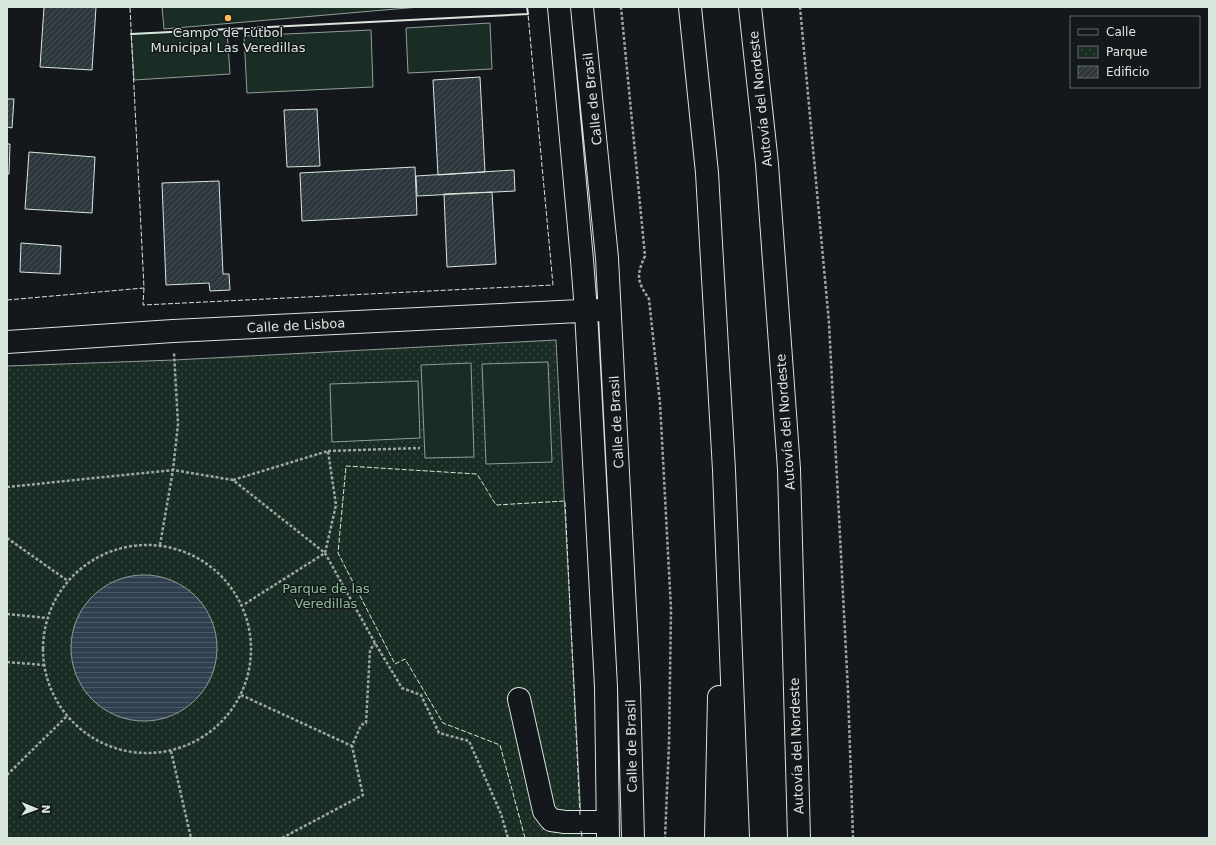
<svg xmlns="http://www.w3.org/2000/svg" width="1216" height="845" viewBox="0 0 1216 845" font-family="'DejaVu Sans',sans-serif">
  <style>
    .park { fill: url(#park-dots); stroke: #939e99 }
    .pitch { fill: #1a2d24; stroke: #939e99 }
    .water { fill: url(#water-rules); stroke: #939e99 }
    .building { fill: url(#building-hatch); stroke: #d8e6dc }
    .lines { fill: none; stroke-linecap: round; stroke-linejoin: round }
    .minor-casing { stroke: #d8e6dc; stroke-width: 24 }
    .highway-casing { stroke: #d8e6dc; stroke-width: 24 }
    .path { stroke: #9da8a2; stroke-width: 2.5; stroke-dasharray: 3 2; stroke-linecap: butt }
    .minor { stroke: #14181c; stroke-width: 22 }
    .highway { stroke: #14181c; stroke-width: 22 }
    .fence { stroke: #d8e6dc; stroke-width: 1; stroke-dasharray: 5 2; stroke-linecap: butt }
    .wall { stroke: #d8e6dc; stroke-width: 2 }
    .poi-dot { fill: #ffb74d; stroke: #14181c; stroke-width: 1.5 }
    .labels { text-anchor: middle; stroke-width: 3; stroke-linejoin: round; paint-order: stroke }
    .poi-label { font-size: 13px; fill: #d8e6dc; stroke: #14181c }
    .street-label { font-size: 13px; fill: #d8e6dc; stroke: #14181c }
    .park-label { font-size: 13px; fill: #8ac095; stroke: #14181c }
  </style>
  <defs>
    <pattern id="park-dots" width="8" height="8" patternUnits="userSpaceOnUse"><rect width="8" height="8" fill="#1a2d24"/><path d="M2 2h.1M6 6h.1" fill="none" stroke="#3b4b43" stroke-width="1.8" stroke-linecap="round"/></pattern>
    <pattern id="water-rules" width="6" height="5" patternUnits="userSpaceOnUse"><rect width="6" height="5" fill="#2f3f4d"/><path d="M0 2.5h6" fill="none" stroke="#4c5b66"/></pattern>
    <pattern id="building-hatch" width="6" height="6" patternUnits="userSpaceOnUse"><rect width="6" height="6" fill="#2c363c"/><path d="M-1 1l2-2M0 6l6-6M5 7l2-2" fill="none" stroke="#4a5358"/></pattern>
  </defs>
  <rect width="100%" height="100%" fill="#14181c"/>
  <!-- park -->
  <path class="park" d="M556,340L582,838H7V366L174,360Z"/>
  <!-- pitch -->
  <path class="pitch" d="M162,7H419L164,29Z
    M490,23L492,69L408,73L406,28Z
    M227,29L230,74L134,80L131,34Z
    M371,30L373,87L247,93L244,36Z
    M548,362L552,462L486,464L482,364Z
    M471,363L474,457L425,458L421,365Z
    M418,381L420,438L332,442L330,384Z"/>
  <!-- water -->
  <path class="water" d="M71 648a73 73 0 1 1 146 0a73 73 0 1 1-146 0Z"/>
  <!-- building -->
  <path class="building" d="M44,7H96L92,70L40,67Z
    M480,77L485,172L438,175L433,80Z
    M7,99H14L12,128L7,127Z
    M317,109L320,166L287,167L284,110Z
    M7,144H10L9,174H7Z
    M29,152L95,157L92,213L25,209Z
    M415,167L417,215L302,221L300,173Z
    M514,170L515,191L417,196L416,176Z
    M219,181L223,274H229L230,290L210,291L209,283L166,285L162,183Z
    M492,192L496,264L447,267L444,194Z
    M21,243L61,246L60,274L20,272Z"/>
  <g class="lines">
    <defs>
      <path id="minor" d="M559,7L582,260L586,311L606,687L608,838
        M582,7L607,258L629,687L633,838
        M7,342L173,331L600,310
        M519,699L544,811L551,820L565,822H607"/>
      <path id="highway" d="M690,7L707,173L724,470L738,838
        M750,7L767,164L789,469L799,838
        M716,838L719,697"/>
    </defs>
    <!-- minor casing -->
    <use href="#minor" class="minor-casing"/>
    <!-- highway casing -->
    <use href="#highway" class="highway-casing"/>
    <!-- path -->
    <path class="path" d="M621,7L645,256C636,276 637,281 649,299L660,403L671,609L669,744L665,838
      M800,7L829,323L848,691L853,838
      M328,451L420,448
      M233,480L328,451L336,505L325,553L243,605
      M7,487L173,470L233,480L325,553L375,643L402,688L421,695L439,733L469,741L501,814L508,838
      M7,538L68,581
      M160,545L173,470L178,424L174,353
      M43 649a104 104 0 1 1 208 0a104 104 0 1 1-208 0Z
      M7,614L48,618
      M7,662L44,665
      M241,695L352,746
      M171,751L191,838
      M7,775L67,716
      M282,838L363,795L352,746L361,725L366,723L370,650L375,643"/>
    <!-- minor -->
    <use href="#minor" class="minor"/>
    <!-- highway -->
    <use href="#highway" class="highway"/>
    <!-- fence -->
    <path class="fence" d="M144,288L143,305L553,285L528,14
      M7,300L144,288L130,7
      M581,831L582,838
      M525,838L500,745L443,723L405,659L395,664L338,553L346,466L477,474L496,505L565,501L580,815"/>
    <!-- wall -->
    <path class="wall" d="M131,34L528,14L527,7"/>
  </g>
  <!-- markers -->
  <circle class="poi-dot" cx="228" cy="18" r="4"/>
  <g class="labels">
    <!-- poi labels -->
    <g class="poi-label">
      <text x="228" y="37">Campo de Fútbol<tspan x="228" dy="15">Municipal Las Veredillas</tspan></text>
    </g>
    <!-- street labels -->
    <g class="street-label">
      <text transform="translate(592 99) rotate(-96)" y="5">Calle de Brasil</text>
      <text transform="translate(760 99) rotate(-96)" y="5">Autovía del Nordeste</text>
      <text transform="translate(296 325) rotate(-3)" y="5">Calle de Lisboa</text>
      <text transform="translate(616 422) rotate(-93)" y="5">Calle de Brasil</text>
      <text transform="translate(785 422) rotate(-94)" y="5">Autovía del Nordeste</text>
      <text transform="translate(631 746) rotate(-91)" y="5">Calle de Brasil</text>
      <text transform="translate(796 746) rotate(-92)" y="5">Autovía del Nordeste</text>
    </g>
    <!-- park labels -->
    <g class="park-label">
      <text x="326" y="593">Parque de las<tspan x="326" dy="15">Veredillas</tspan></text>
    </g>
  </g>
  <!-- border -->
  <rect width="1216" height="845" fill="none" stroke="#d8e6dc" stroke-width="16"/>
  <!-- legend -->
  <rect x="1070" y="16" width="130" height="72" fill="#14181c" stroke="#626a69"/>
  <rect x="1078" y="29" width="20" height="6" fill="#14181c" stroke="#626a69"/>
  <text x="1106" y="36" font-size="12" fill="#d8e6dc">Calle</text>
  <rect x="1078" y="46" width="20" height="12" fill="url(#park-dots)" stroke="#626a69"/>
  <text x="1106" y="56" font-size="12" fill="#d8e6dc">Parque</text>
  <rect x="1078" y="66" width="20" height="12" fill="url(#building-hatch)" stroke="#626a69"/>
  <text x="1106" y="76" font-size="12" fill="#d8e6dc">Edificio</text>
  <!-- north arrow -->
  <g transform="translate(36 809) rotate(91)" stroke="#14181c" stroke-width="3" paint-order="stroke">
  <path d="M0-3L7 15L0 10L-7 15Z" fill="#d8e6dc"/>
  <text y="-6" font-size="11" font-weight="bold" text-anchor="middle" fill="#d8e6dc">N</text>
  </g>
</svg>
